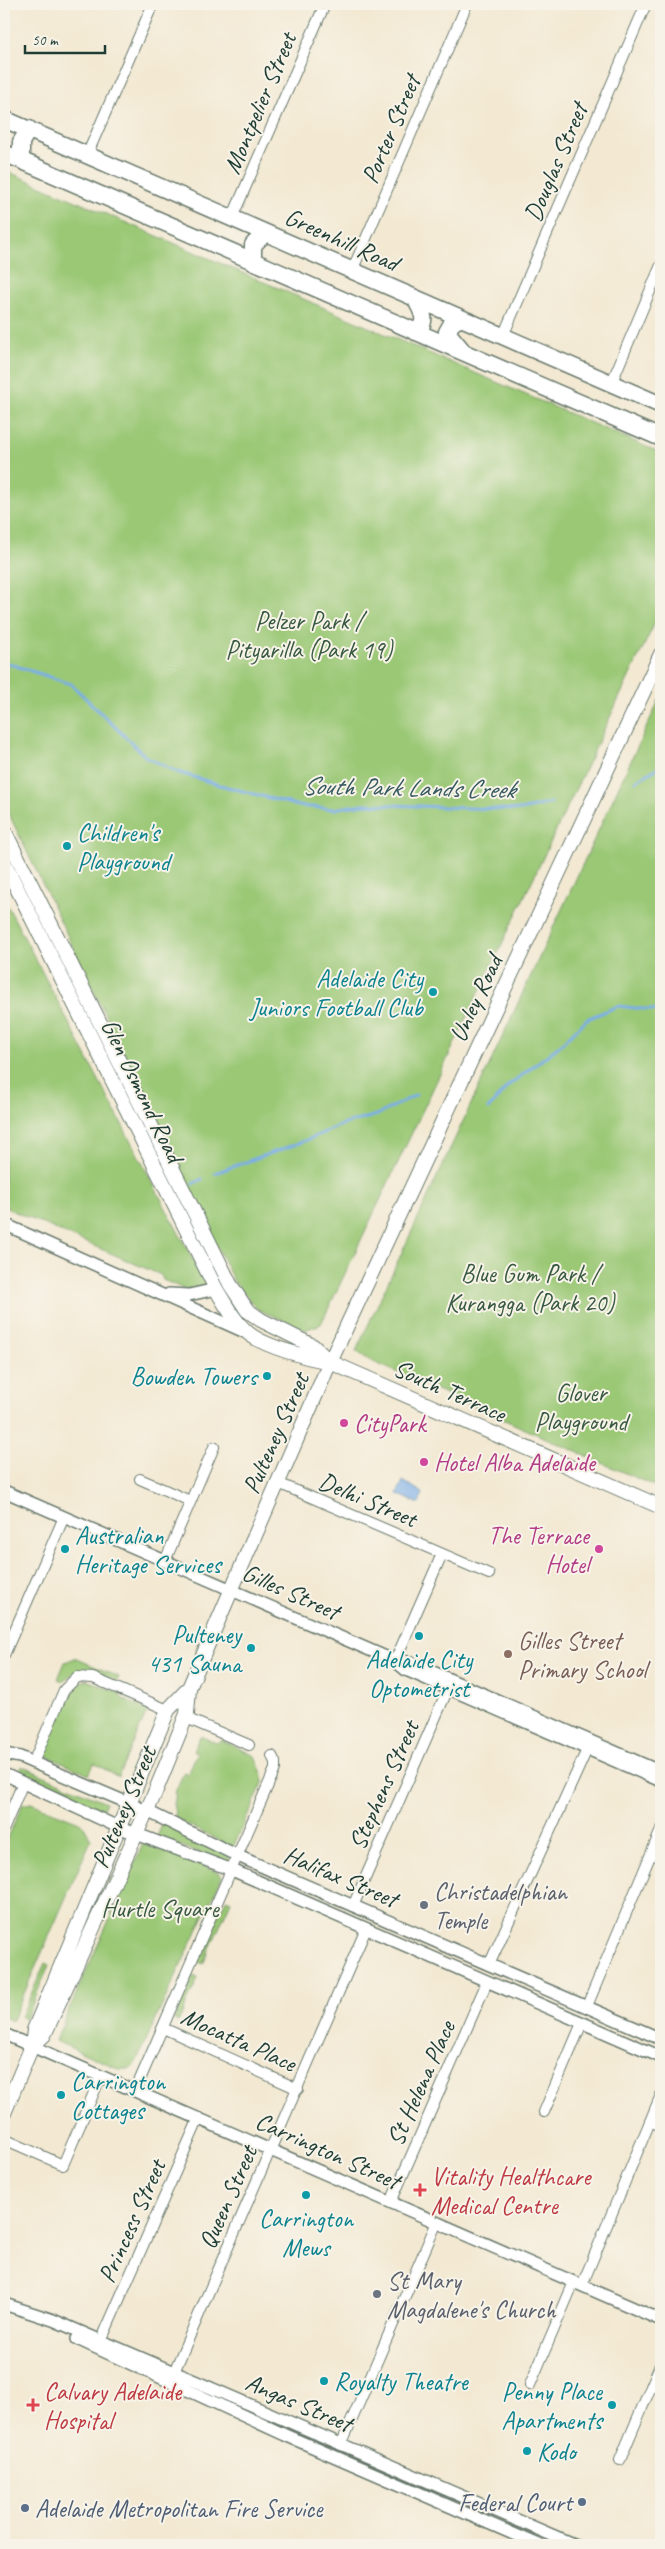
<svg xmlns="http://www.w3.org/2000/svg" width="665" height="2549" viewBox="0 0 665 2549" font-family="Caveat,sans-serif">
  <style>
    .green { fill: #9ac875; stroke: #5c8254 }
    .water { fill: #7aaee7; stroke: #4c768e }
    .lines { fill: none; stroke-linecap: round; stroke-linejoin: round }
    .stream { stroke: #7aaee7; stroke-width: 3 }
    .minor-casing { stroke: #69796c; stroke-width: 12 }
    .tertiary-casing { stroke: #69796c; stroke-width: 14 }
    .secondary-casing { stroke: #69796c; stroke-width: 16 }
    .trunk-casing { stroke: #69796c; stroke-width: 19 }
    .minor { stroke: #fff; stroke-width: 10 }
    .tertiary { stroke: #fff; stroke-width: 11 }
    .secondary { stroke: #fff; stroke-width: 14 }
    .trunk { stroke: #fff; stroke-width: 16 }
    .culture-dot { fill: #0f9aa8; stroke: #f7f3e8; stroke-width: 2 }
    .hotel-dot { fill: #d1479c; stroke: #f7f3e8; stroke-width: 2 }
    .education-dot { fill: #8d6e63; stroke: #f7f3e8; stroke-width: 2 }
    .worship-dot { fill: #6b7280; stroke: #f7f3e8; stroke-width: 2 }
    .health-dot { fill: #e0444e; stroke: #f7f3e8; stroke-width: 2 }
    .service-dot { fill: #5c6f8a; stroke: #f7f3e8; stroke-width: 2 }
    .labels { text-anchor: middle; stroke-width: 4; stroke-linejoin: round; paint-order: stroke }
    .street-label { font-size: 25px; fill: #1f3d34; stroke: #f7f3e8 }
    .park-label { font-size: 25px; fill: #385941; stroke: #f7f3e8 }
    .culture-label { font-size: 25px; fill: #0d838f; stroke: #f7f3e8; text-anchor: start }
    .hotel-label { font-size: 25px; fill: #b23c85; stroke: #f7f3e8; text-anchor: start }
    .education-label { font-size: 25px; fill: #785e54; stroke: #f7f3e8; text-anchor: start }
    .worship-label { font-size: 25px; fill: #5b616d; stroke: #f7f3e8; text-anchor: start }
    .health-label { font-size: 25px; fill: #be3a42; stroke: #f7f3e8; text-anchor: start }
    .service-label { font-size: 25px; fill: #4e5e75; stroke: #f7f3e8; text-anchor: end }
    .water-label { font-size: 26px; font-style: italic; fill: #365961; stroke: #f7f3e8 }
  </style>
  <rect width="100%" height="100%" fill="#f7f3e8"/>
  <filter id="ink" filterUnits="userSpaceOnUse"><feTurbulence type="fractalNoise" baseFrequency=".02" numOctaves="2"/><feDisplacementMap in="SourceGraphic" scale="10" xChannelSelector="R" yChannelSelector="G"/><feConvolveMatrix kernelMatrix="1 2 1 2 8 2 1 2 1" color-interpolation-filters="sRGB"/></filter>
  <filter id="wash" filterUnits="userSpaceOnUse"><feTurbulence type="fractalNoise" baseFrequency=".0096" numOctaves="4" result="noise"/><feDisplacementMap in="SourceGraphic" scale="20" xChannelSelector="R" yChannelSelector="G"/><feGaussianBlur stdDeviation="1.12" result="paint"/><feColorMatrix in="noise" values="0 0 0 0 0 0 0 0 0 0 0 0 0 0 0 0 0 1.4 0 .05"/><feComposite in="paint" operator="in"/></filter>
  <g filter="url(#wash)">
    <rect width="100%" height="100%" fill="#f3e9d3"/>
    <!-- green -->
    <path class="green" d="M4,170L661,453V610L321,1324L305,1330L257,1309L233,1280L4,804Z
      M661,696V1489L369,1360L356,1351Z
      M4,899L205,1283V1288L193,1293L163,1280L161,1275L4,1207Z
      M75,1658L119,1677L117,1681C97,1673 81,1664 63,1681L58,1679L65,1662Z
      M86,1680L120,1693L121,1698L148,1710L118,1777L94,1763L89,1775L42,1754C51,1731 61,1688 86,1680Z
      M200,1736L216,1743L222,1740L255,1756L263,1776V1783L233,1847L176,1819L173,1803L176,1795L174,1794L184,1772L188,1774L197,1753L193,1751Z
      M21,1766L106,1802L100,1817L17,1775Z
      M31,1803L82,1823L91,1840L12,2021L4,2017V1847L22,1805Z
      M163,1822L230,1857L228,1863L157,1837Z
      M143,1844L219,1872L222,1877L135,2064L129,2069H120L55,2041Z
      M226,1899L231,1901L203,1964L198,1962Z
      M45,1963L49,1965L26,2019L21,2017Z
      M193,1976L198,1978L178,2022L174,2020Z"/>
    <!-- water -->
    <path class="water" d="M403,1481L423,1493L419,1504L397,1494Z"/>
    <g class="lines">
      <!-- stream -->
      <path class="stream" d="M4,662L71,684L146,757L177,772L220,785L299,806L334,809L364,804L521,810L551,803
        M636,781L661,766
        M488,1109L509,1085L558,1047L587,1019L618,1006L661,1011
        M215,1173L302,1142L341,1125L377,1115L416,1095
        M192,1184L202,1179"/>
    </g>
  </g>
  <g filter="url(#ink)">
    <g class="lines">
      <defs>
        <path id="minor" d="M87,155L153,4
          M232,218L325,4
          M352,271L467,4
          M503,336L646,4
          M611,384L661,265
          M140,1479L190,1501
          M278,1483L489,1574
          M165,1561L214,1447
          M4,1655L64,1517
          M395,1661L442,1554
          M186,1718L249,1745
          M33,1763L64,1690L77,1677L93,1678L168,1710
          M4,1828L22,1785
          M353,1906L451,1682
          M489,1965L590,1743
          M587,2006L661,1830
          M163,2028L298,2089
          M135,2091L275,1769V1762L272,1756
          M544,2112L582,2023
          M650,2121L661,2126
          M4,2139L63,2165L101,2076
          M391,2202L487,1982
          M582,2285L661,2095
          M101,2341L199,2118
          M174,2372L366,1929
          M530,2385L574,2282
          M341,2445L437,2222
          M620,2460L661,2363"/>
        <path id="tertiary" d="M4,1224L245,1332
          M169,1294L189,1295L216,1289
          M4,1491L395,1661L406,1670L661,1781
          M395,1661L410,1662L661,1772
          M4,1754L20,1757L147,1811L238,1856L661,2039
          M4,1774L118,1827L232,1870L661,2057
          M4,2034L661,2320
          M4,2304L53,2320L575,2545
          M77,2339L285,2435L539,2545"/>
        <path id="secondary" d="M4,830L230,1284L247,1310L261,1320L313,1346L330,1362
          M4,862L216,1289C225,1304 234,1321 248,1333C265,1347 308,1358 330,1362L661,1507
          M32,2046L44,2035L154,1795L187,1714L189,1688L330,1362L661,654
          M4,2113L32,2046L34,2030L168,1710L189,1688"/>
        <path id="trunk" d="M4,119L661,405
          M4,153L661,438
          M21,160V142L29,129
          M253,262V245L265,233
          M415,298C422,312 429,321 416,332
          M461,318L452,323L447,332L462,350"/>
      </defs>
      <!-- minor casing -->
      <use href="#minor" class="minor-casing"/>
      <!-- tertiary casing -->
      <use href="#tertiary" class="tertiary-casing"/>
      <!-- secondary casing -->
      <use href="#secondary" class="secondary-casing"/>
      <!-- trunk casing -->
      <use href="#trunk" class="trunk-casing"/>
      <!-- minor -->
      <use href="#minor" class="minor"/>
      <!-- tertiary -->
      <use href="#tertiary" class="tertiary"/>
      <!-- secondary -->
      <use href="#secondary" class="secondary"/>
      <!-- trunk -->
      <use href="#trunk" class="trunk"/>
    </g>
  </g>
  <!-- markers -->
  <g class="culture-dot">
    <circle cx="67" cy="846" r="5"/>
    <circle cx="433" cy="992" r="5"/>
    <circle cx="267" cy="1376" r="5"/>
    <circle cx="65" cy="1549" r="5"/>
    <circle cx="419" cy="1636" r="5"/>
    <circle cx="251" cy="1648" r="5"/>
    <circle cx="61" cy="2095" r="5"/>
    <circle cx="306" cy="2195" r="5"/>
    <circle cx="324" cy="2381" r="5"/>
    <circle cx="612" cy="2405" r="5"/>
    <circle cx="527" cy="2451" r="5"/>
  </g>
  <g class="hotel-dot">
    <circle cx="344" cy="1423" r="5"/>
    <circle cx="424" cy="1462" r="5"/>
    <circle cx="599" cy="1549" r="5"/>
  </g>
  <circle class="education-dot" cx="508" cy="1654" r="5"/>
  <g class="worship-dot">
    <circle cx="424" cy="1905" r="5"/>
    <circle cx="377" cy="2294" r="5"/>
  </g>
  <g class="health-dot">
    <path d="M417.5 2182.5h5v5h5v5h-5v5h-5v-5h-5v-5h5z"/>
    <path d="M30.5 2397.5h5v5h5v5h-5v5h-5v-5h-5v-5h5z"/>
  </g>
  <g class="service-dot">
    <circle cx="582" cy="2502" r="5"/>
    <circle cx="25" cy="2508" r="5"/>
  </g>
  <g class="labels">
    <!-- street labels -->
    <g class="street-label">
      <text transform="translate(259 103) rotate(-67)" y="9">Montpelier Street</text>
      <text transform="translate(390 129) rotate(-67)" y="9">Porter Street</text>
      <text transform="translate(555 162) rotate(-67)" y="9">Douglas Street</text>
      <text transform="translate(342 239) rotate(24)" y="9">Greenhill Road</text>
      <text transform="translate(475 998) rotate(-65)" y="9">Unley Road</text>
      <text transform="translate(143 1090) rotate(64)" y="9">Glen Osmond Road</text>
      <text transform="translate(450 1390) rotate(24)" y="9">South Terrace</text>
      <text transform="translate(275 1433) rotate(-66)" y="9">Pulteney Street</text>
      <text transform="translate(368 1499) rotate(23)" y="9">Delhi Street</text>
      <text transform="translate(291 1591) rotate(24)" y="9">Gilles Street</text>
      <text transform="translate(383 1785) rotate(-66)" y="9">Stephens Street</text>
      <text transform="translate(123 1807) rotate(-67)" y="9">Pulteney Street</text>
      <text transform="translate(341 1876) rotate(23)" y="9">Halifax Street</text>
      <text transform="translate(239 2039) rotate(24)" y="9">Mocatta Place</text>
      <text transform="translate(420 2083) rotate(-66)" y="9">St Helena Place</text>
      <text transform="translate(328 2150) rotate(24)" y="9">Carrington Street</text>
      <text transform="translate(227 2197) rotate(-66)" y="9">Queen Street</text>
      <text transform="translate(131 2221) rotate(-66)" y="9">Princess Street</text>
      <text transform="translate(299 2402) rotate(23)" y="9">Angas Street</text>
    </g>
    <!-- park labels -->
    <g class="park-label">
      <text x="309" y="629">Pelzer Park /<tspan x="309" dy="29">Pityarilla (Park 19)</tspan></text>
      <text x="530" y="1282">Blue Gum Park /<tspan x="530" dy="29">Kurangga (Park 20)</tspan></text>
      <text x="581" y="1401">Glover<tspan x="581" dy="29">Playground</tspan></text>
      <text x="160" y="1917">Hurtle Square</text>
    </g>
    <!-- culture labels -->
    <g class="culture-label">
      <text x="77" y="841">Children's<tspan x="77" dy="29">Playground</tspan></text>
      <text x="423" y="987" text-anchor="end">Adelaide City<tspan x="423" dy="29">Juniors Football Club</tspan></text>
      <text x="257" y="1385" text-anchor="end">Bowden Towers</text>
      <text x="75" y="1544">Australian<tspan x="75" dy="29">Heritage Services</tspan></text>
      <text x="241" y="1643" text-anchor="end">Pulteney<tspan x="241" dy="29">431 Sauna</tspan></text>
      <text x="419" y="1668" text-anchor="middle">Adelaide City<tspan x="419" dy="29">Optometrist</tspan></text>
      <text x="71" y="2090">Carrington<tspan x="71" dy="29">Cottages</tspan></text>
      <text x="306" y="2227" text-anchor="middle">Carrington<tspan x="306" dy="29">Mews</tspan></text>
      <text x="334" y="2390">Royalty Theatre</text>
      <text x="602" y="2400" text-anchor="end">Penny Place<tspan x="602" dy="29">Apartments</tspan></text>
      <text x="537" y="2460">Kodo</text>
    </g>
    <!-- hotel labels -->
    <g class="hotel-label">
      <text x="354" y="1432">CityPark</text>
      <text x="434" y="1471">Hotel Alba Adelaide</text>
      <text x="589" y="1544" text-anchor="end">The Terrace<tspan x="589" dy="29">Hotel</tspan></text>
    </g>
    <!-- education labels -->
    <g class="education-label">
      <text x="518" y="1649">Gilles Street<tspan x="518" dy="29">Primary School</tspan></text>
    </g>
    <!-- worship labels -->
    <g class="worship-label">
      <text x="434" y="1900">Christadelphian<tspan x="434" dy="29">Temple</tspan></text>
      <text x="387" y="2289">St Mary<tspan x="387" dy="29">Magdalene's Church</tspan></text>
    </g>
    <!-- health labels -->
    <g class="health-label">
      <text x="431" y="2185">Vitality Healthcare<tspan x="431" dy="29">Medical Centre</tspan></text>
      <text x="44" y="2400">Calvary Adelaide<tspan x="44" dy="29">Hospital</tspan></text>
    </g>
    <!-- service labels -->
    <g class="service-label">
      <text x="572" y="2511">Federal Court</text>
      <text x="35" y="2517" text-anchor="start">Adelaide Metropolitan Fire Service</text>
    </g>
    <!-- water labels -->
    <g class="water-label">
      <text transform="translate(408 787) rotate(1)" y="9">South Park Lands Creek</text>
    </g>
  </g>
  <!-- margin -->
  <rect width="665" height="2549" fill="none" stroke="#f7f3e8" stroke-width="20"/>
  <!-- scale -->
  <path d="M25 45v8h80v-8" fill="none" stroke="#1f3d34" stroke-width="2.5"/>
  <text x="32" y="45" font-size="15" fill="#1f3d34" stroke="#f7f3e8" stroke-width="4" paint-order="stroke">50 m</text>
</svg>
